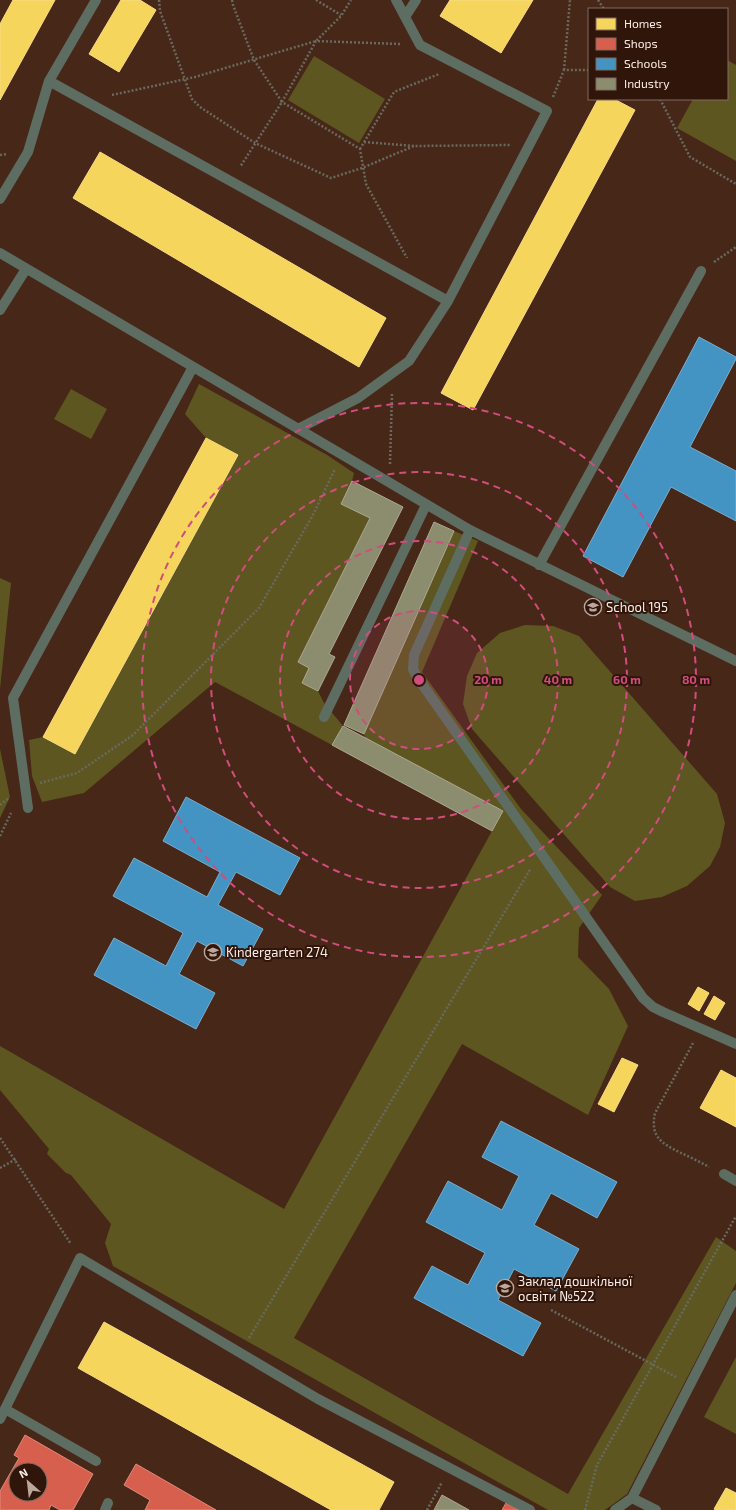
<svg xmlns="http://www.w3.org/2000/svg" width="736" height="1510" viewBox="0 0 736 1510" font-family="'Exo 2',sans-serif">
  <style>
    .green { fill: #5e5621 }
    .homes { fill: #f6d55c; stroke: #f8dc85 }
    .shops { fill: #d6604d; stroke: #e18a7b; fill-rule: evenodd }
    .schools { fill: #4393c3; stroke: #7aaecd }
    .industry { fill: #8c8c6e; stroke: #ada992 }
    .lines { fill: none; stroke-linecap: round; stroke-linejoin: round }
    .path { stroke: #686a5f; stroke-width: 2.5; stroke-dasharray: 2 2; stroke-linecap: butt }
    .lane { stroke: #5d6d61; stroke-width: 10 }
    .ring { fill: none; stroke: #d04d7e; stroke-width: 2; stroke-dasharray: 7 5 }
    .labels { text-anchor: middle; stroke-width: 4; stroke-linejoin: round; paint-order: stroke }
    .poi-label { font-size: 13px; fill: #fbece5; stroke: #2f150a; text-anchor: start }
    .centre { fill: #d04d7e; stroke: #2f150a; stroke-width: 2 }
    .ring-label { font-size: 12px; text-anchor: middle; font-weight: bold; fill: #d04d7e; stroke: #2f150a; stroke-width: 4; stroke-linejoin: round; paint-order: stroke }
  </style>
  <rect width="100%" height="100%" fill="#472717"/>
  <!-- green -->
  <path class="green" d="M314,56L385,99L359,143L288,100Z
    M727,60L736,65V161L677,128L693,99H727Z
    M199,384L327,455L354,473L352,481L341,504L370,518L298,662L309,668L302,683L318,691L324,703L343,726L332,745L215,682L84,793L42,802L32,776L29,740L43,737L75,754L238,455L206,438L185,414Z
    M71,389L107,409L91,439L54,419Z
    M454,531L478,541L422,672L521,809L602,895L579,928L578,957L609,989L628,1026L588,1115L462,1044L294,1338L568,1494L716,1237L736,1251V1283L627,1494L605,1510H548L113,1266L105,1243L111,1224L71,1175L66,1173L47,1154L49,1149L0,1090V1046L284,1209L503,811L365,738L364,734Z
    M0,578L11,583L0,689Z
    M525,625L553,626L579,636L717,794L725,823L720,847L710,866L687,886L662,897L635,901L610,887L472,729L463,704L467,676L477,653L500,633Z
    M0,749L10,797L0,818Z
    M736,1357V1434L704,1417Z"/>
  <!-- homes -->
  <path class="homes" d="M13,0H55L0,100V24Z
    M121,0H140L156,10L119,72L89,54Z
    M450,0H533L501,53L440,16Z
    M598,99H614L635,110L473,410L441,393Z
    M100,152L386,318L359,367L73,198Z
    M206,438L238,455L75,754L43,737Z
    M698,987L709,993L699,1011L688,1004Z
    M714,996L725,1003L715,1020L704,1014Z
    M622,1058L638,1065L614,1112L598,1104Z
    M721,1070L736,1078V1127L700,1108Z
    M104,1322L394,1482L379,1510H331L78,1368Z
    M726,1488L736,1493V1510H716L714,1509Z"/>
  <!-- shops -->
  <path class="shops" d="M25,1435L93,1474L73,1510H60L51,1505L49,1510H0V1491L19,1458L14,1455ZM16,1470H40V1494H16Z
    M136,1464L216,1510H145L150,1500L124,1485Z
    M506,1503L520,1510H502Z"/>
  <!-- schools -->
  <path class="schools" d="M699,337L736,357V359L690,447L736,471V521L671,487L623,577L583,556Z
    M186,797L300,858L280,895L236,872L218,905L263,929L243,966L197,941L179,974L215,993L196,1029L94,975L114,938L166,966L183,933L113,896L134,858L207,897L220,872L163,841Z
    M501,1121L617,1182L597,1218L551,1193L534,1225L579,1249L556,1291L514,1269L498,1300L541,1323L523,1356L414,1298L432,1266L468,1285L485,1253L426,1222L448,1181L502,1210L519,1176L482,1157Z"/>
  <!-- industry -->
  <path class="industry" d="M352,481L403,507L329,654L335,657L318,691L302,683L309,668L298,662L370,518L341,504Z
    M434,522L454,531L364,734L344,725Z
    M343,726L503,811L492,831L332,745Z
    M442,1495L469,1510H434Z"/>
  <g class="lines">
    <!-- path -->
    <path class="path" d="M159,0L160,11L192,99L200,107L255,143L331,178L362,168L414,146L511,145
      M232,0L233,5L254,60L282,102L240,167
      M316,0L341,15
      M598,0L604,9
      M400,44L316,41L282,102L360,149L366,184L407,258
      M564,70L570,0
      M112,95L195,77L316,41L341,16L351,0
      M553,97L564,70H589
      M660,99L690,157L736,184
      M364,142L414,146
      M360,149L394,92L439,74
      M0,155L7,154
      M714,262L736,247
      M390,464L392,394
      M40,783L77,773L133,735L259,608L313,515L335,469
      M0,805L9,798
      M0,836L11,813
      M693,1043L655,1113C650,1137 661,1143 681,1153C690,1157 700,1162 709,1167
      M0,1138L71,1244
      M0,1168L16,1159
      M551,1310L676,1377
      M249,1338L531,868
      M427,1510L442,1482
      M585,1510L597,1465L736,1216"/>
    <!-- lane -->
    <path class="lane" d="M405,17L416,0
      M49,81L448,301
      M0,199L28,152L49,81L96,0
      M0,253L470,530L736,661
      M0,310L26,269
      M298,429L358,398L409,361L448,301L547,111L420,45L396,0
      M470,530L414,655L413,669L417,677L643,998L653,1007L663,1012L736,1044
      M539,565L701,271
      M324,717L426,505
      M28,808L13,698L193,367
      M724,1174L736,1181
      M5,1409L96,1461
      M0,1419L80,1258L318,1399L530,1510
      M632,1498L736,1295
      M105,1510L108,1503
      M615,1510L632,1498L656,1510"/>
  </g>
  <!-- distance rings -->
  <circle cx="419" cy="680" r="69" fill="#d04d7e" fill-opacity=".12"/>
  <g class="ring">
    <circle cx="419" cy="680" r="69"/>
    <circle cx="419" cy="680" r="139"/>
    <circle cx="419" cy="680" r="208"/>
    <circle cx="419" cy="680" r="277"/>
  </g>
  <!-- icons -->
  <defs>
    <symbol id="school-ring" viewBox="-11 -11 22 22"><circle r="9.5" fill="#2f150a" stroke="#bca79d" stroke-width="1.5"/><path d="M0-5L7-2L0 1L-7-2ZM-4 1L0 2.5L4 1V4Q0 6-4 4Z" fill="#bca79d"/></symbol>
  </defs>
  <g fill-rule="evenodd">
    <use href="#school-ring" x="583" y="597" width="20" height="20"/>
    <use href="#school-ring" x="203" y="942" width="20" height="20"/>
    <use href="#school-ring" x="495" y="1278" width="20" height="20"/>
  </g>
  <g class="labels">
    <!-- poi labels -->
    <g class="poi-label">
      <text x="606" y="612">School 195</text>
      <text x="226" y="957">Kindergarten 274</text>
      <text x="518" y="1286">Заклад дошкільної<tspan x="518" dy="15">освіти №522</tspan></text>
    </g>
  </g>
  <circle cx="419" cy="680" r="6" class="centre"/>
  <g class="ring-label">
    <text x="488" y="684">20 m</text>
    <text x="558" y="684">40 m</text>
    <text x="627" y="684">60 m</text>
    <text x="696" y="684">80 m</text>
  </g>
  <!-- legend -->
  <rect x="588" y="8" width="140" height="92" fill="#2f150a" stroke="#816b62"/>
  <rect x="596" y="18" width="20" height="12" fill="#f6d55c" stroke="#816b62"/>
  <text x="624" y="28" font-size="12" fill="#fbece5">Homes</text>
  <rect x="596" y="38" width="20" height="12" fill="#d6604d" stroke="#816b62"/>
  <text x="624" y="48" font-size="12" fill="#fbece5">Shops</text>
  <rect x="596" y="58" width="20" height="12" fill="#4393c3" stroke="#816b62"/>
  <text x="624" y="68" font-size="12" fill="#fbece5">Schools</text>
  <rect x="596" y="78" width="20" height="12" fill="#8c8c6e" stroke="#816b62"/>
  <text x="624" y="88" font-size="12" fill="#fbece5">Industry</text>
  <!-- north arrow -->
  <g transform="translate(28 1482) rotate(332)"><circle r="19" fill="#2f150a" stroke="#816b62"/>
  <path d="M0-3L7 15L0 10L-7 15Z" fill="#bca79d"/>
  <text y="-6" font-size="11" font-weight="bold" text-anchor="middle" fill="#fbece5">N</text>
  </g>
</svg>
